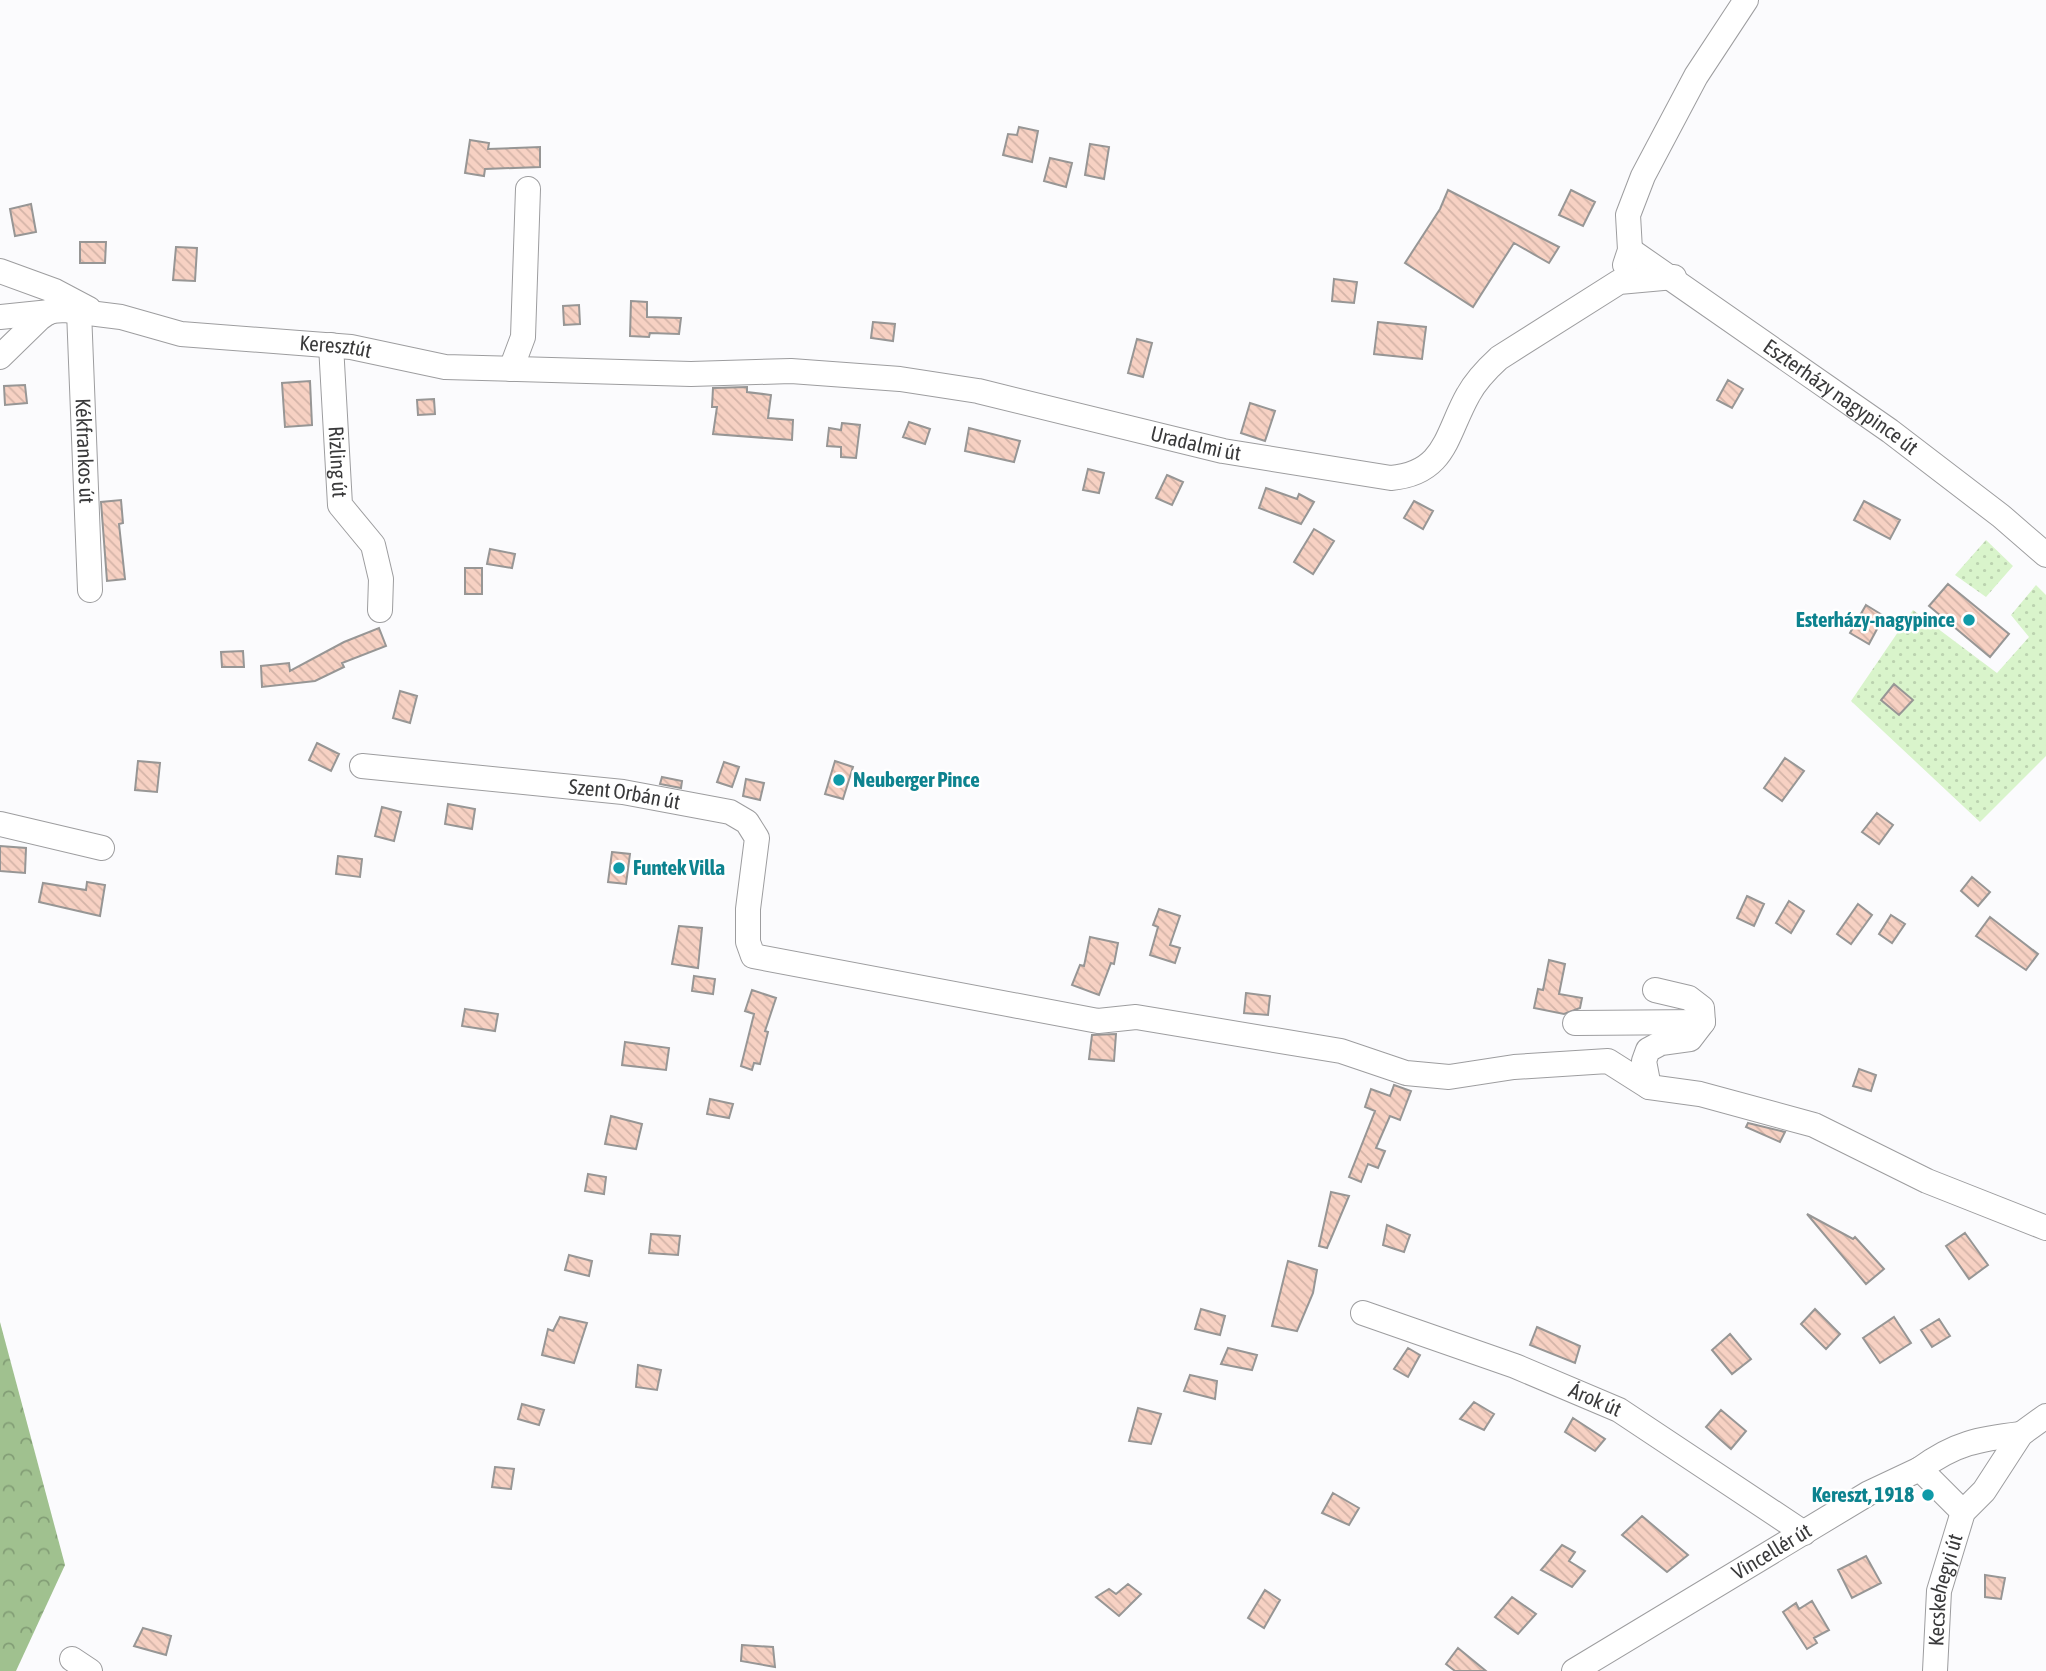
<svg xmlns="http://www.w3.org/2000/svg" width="2046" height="1671" viewBox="0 0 2046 1671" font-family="'Asap Condensed',sans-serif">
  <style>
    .green { fill: url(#green-dots) }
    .forest { fill: url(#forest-crowns) }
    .building { fill: url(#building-back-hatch); stroke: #979695; stroke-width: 2 }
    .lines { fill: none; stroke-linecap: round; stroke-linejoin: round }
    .minor-casing { stroke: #9d9d9f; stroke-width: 26 }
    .minor { stroke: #fff; stroke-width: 24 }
    .culture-dot { fill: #0f9aa8; stroke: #fff; stroke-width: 2.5 }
    .labels { text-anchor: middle; stroke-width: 5; stroke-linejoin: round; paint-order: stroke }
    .street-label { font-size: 21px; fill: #3a3a3b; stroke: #fff }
    .culture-label { font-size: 21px; font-weight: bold; fill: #0d838f; stroke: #fff; text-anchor: end }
  </style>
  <defs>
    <pattern id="green-dots" width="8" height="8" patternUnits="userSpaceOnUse" patternTransform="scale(1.75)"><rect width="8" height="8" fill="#d9f4cb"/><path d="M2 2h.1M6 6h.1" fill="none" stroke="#bbd2af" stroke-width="1.8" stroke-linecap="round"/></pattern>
    <pattern id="forest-crowns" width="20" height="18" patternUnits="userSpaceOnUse" patternTransform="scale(1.75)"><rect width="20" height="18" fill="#a0c18f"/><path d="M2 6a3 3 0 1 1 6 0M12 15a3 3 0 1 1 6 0" fill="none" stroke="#839e76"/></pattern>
    <pattern id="building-back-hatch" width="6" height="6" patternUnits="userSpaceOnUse" patternTransform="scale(1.75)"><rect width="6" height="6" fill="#f7d1c3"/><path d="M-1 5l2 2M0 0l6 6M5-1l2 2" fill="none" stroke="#d4b4a8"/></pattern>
  </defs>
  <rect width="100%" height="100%" fill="#fbfbfd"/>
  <!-- green -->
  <path class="green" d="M1986,540L2013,566L1986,597L1955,575Z
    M2036,585L2046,595V756L1980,822L1851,701L1913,610L1997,673L2029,637L2011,615Z"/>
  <!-- forest -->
  <path class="forest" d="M0,1322L65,1565L16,1671H0Z"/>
  <!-- building -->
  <path class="building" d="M1019,127L1038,131L1032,162L1003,155L1008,134L1017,135Z
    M470,140L489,143L488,149L540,147V167L485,169L484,176L465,173Z
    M1090,144L1109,147L1104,179L1085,175Z
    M1050,158L1072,163L1066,187L1044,181Z
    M1448,190L1559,247L1549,263L1514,243L1473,307L1405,263L1440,209Z
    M1571,190L1595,202L1583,226L1559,215Z
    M31,204L36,232L15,236L10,209Z
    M80,242H106L105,263H80Z
    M176,247L197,248L195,281L173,280Z
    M1334,279L1357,282L1354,303L1332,301Z
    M631,301L647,302V317L681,318L679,334L650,333L649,337L630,336Z
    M579,305L580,324L564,325L563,306Z
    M873,322L895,324L893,341L871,338Z
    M1378,322L1426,327L1422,359L1374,354Z
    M1137,339L1152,343L1143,377L1128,373Z
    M1728,380L1743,389L1732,408L1717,400Z
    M310,381L312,425L285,427L282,383Z
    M25,385L27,403L5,405L4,386Z
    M747,387V392L771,395L768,418L793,420L792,440L713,434L717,407H712L713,388Z
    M434,399L435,414L418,415L417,400Z
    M1250,403L1275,411L1265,441L1241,433Z
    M909,422L930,429L925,444L903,437Z
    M842,423L860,425L856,458L841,457V447L827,446L829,428L841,430Z
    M969,428L1020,441L1014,462L965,451Z
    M1088,469L1104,473L1099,493L1083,490Z
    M1167,475L1183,482L1172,505L1156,498Z
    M1266,488L1297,499L1299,494L1314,502L1301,524L1259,508Z
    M121,500L123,523L119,524L125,579L107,581L101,502Z
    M1414,501L1433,511L1423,529L1404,518Z
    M1864,501L1900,520L1890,539L1854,520Z
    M1314,529L1334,541L1313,574L1294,562Z
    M490,549L515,554L512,568L487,564Z
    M465,568H482V594H465Z
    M1948,584L2009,634L1990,657L1929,606Z
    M1866,605L1884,616L1869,644L1850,633Z
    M379,628L386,646L342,663L344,667L315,681L262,687L261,666L289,663L290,671L344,642Z
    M243,651L244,667H222L221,652Z
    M1894,684L1913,700L1899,715L1881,700Z
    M400,691L417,696L410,723L393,718Z
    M317,743L339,754L331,771L309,760Z
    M1785,758L1804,771L1782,801L1764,788Z
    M138,761L160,763L157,792L135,790Z
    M835,761L853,767L843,799L825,794Z
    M724,762L739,767L732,787L717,782Z
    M662,777L682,781L681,788L660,784Z
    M746,779L764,783L760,800L743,796Z
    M448,804L475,809L472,829L445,824Z
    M382,807L401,812L394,841L375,836Z
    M1877,813L1893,825L1879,844L1862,832Z
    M0,846L26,848L25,873L0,871Z
    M612,852L630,854L626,884L608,882Z
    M338,856L362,859L360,877L336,874Z
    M1972,877L1990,892L1978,906L1961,891Z
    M87,882L105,885L100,916L39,902L43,883L86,890Z
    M1747,896L1764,904L1754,926L1737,918Z
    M1789,901L1804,911L1791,933L1776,923Z
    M1858,904L1872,915L1851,944L1837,934Z
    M1159,909L1180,916L1170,945L1180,948L1175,963L1150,955L1158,927L1153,925Z
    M1891,915L1905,924L1892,943L1879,934Z
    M1990,917L2038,954L2026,970L1976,936Z
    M679,926L702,928L698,968L672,964Z
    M1090,937L1118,943L1114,964L1111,963L1099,995L1072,985L1080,965L1084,966Z
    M1549,960L1565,964L1559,994L1582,998L1580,1008L1564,1014L1534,1008L1538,989L1543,990Z
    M694,976L715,979L713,994L692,991Z
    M752,990L776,998L765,1031L768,1032L760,1064L754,1063L752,1070L741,1066L754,1014L745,1011Z
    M1246,993L1270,996L1268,1015L1244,1013Z
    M465,1009L498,1014L495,1031L462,1026Z
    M1116,1034L1114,1061L1089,1059L1092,1035Z
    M625,1042L669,1048L666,1070L622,1065Z
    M1859,1069L1876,1075L1871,1091L1853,1086Z
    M1394,1085L1411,1091L1400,1120L1390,1116L1376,1148L1385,1151L1378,1168L1368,1164L1361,1182L1349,1177L1375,1111L1365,1107L1371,1089L1390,1096Z
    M710,1099L733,1104L729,1118L707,1114Z
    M611,1116L642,1124L636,1149L605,1144Z
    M1748,1123L1785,1132L1780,1142L1746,1127Z
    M588,1174L606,1177L604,1194L585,1191Z
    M1331,1192L1349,1196L1327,1248L1319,1246Z
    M1807,1214L1853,1239L1855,1237L1884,1269L1866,1284Z
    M1387,1225L1410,1235L1404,1252L1383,1245Z
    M1965,1233L1988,1265L1969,1279L1946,1246Z
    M651,1234L680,1236L678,1255L649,1253Z
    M569,1255L592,1261L589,1276L565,1270Z
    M1288,1261L1317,1270L1313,1293L1297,1331L1272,1326Z
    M1201,1309L1225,1316L1220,1335L1195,1329Z
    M1815,1309L1840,1334L1826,1349L1801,1324Z
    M560,1317L587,1323L574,1363L542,1355L548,1329L553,1331Z
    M1894,1317L1911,1343L1880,1363L1863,1338Z
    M1939,1319L1950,1336L1932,1347L1921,1330Z
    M1537,1327L1580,1346L1575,1363L1530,1345Z
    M1730,1334L1751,1359L1732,1374L1712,1350Z
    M1228,1348L1257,1355L1252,1370L1221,1364Z
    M1408,1348L1420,1355L1408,1377L1394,1369Z
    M638,1365L661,1370L657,1390L636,1387Z
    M1190,1375L1217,1381L1215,1399L1184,1391Z
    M1474,1402L1494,1414L1484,1430L1460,1419Z
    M522,1404L544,1410L539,1425L518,1419Z
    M1138,1408L1161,1414L1151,1444L1129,1441Z
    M1721,1410L1746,1431L1731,1449L1706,1427Z
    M1573,1418L1605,1439L1595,1451L1565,1432Z
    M495,1467L514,1469L511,1489L492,1487Z
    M1333,1493L1359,1508L1349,1525L1322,1513Z
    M1642,1516L1688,1555L1667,1572L1622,1535Z
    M1562,1545L1575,1552L1569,1561L1585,1571L1572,1587L1541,1570Z
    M1866,1556L1881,1583L1852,1598L1838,1570Z
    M1985,1575L2005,1578L2001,1599L1985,1597Z
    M1128,1584L1141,1594L1119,1616L1096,1597L1109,1589L1116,1594Z
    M1265,1590L1280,1600L1264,1628L1248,1618Z
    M1512,1597L1536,1614L1518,1634L1495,1617Z
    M1812,1601L1829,1630L1814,1638L1817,1643L1807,1649L1783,1612L1796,1603L1799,1609Z
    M143,1628L171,1636L166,1655L134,1646Z
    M742,1645L773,1647L775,1667L741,1661Z
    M1458,1648L1486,1671H1455L1446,1664Z"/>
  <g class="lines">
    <defs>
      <g id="minor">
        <path id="s1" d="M1630,250L1890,431L2001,516L2046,555"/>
        <path d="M1625,265L1630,250L1628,215L1643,176L1696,76L1746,0"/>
        <path d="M0,271L55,291L89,309"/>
        <path id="s2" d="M79,311L90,590"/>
        <path d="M0,317L50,312"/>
        <path id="s3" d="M331,345L340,505L373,545L381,579L380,610"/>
        <path id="s4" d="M0,357L40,318L50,311L65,310L121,317L181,334L351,347L445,367L691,374L791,371L900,379L978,391L1223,451L1391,478C1446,473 1446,434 1468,395C1476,380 1487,369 1499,358L1619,282L1674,277"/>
        <path d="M511,369L523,337L528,189"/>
        <path id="s5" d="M362,766L623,792L730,812L747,822L757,838L748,909V942L753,956L1098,1021L1136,1017L1341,1051L1406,1073L1449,1077L1514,1067L1608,1061L1649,1087L1700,1094L1814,1125L1927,1181L2046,1228"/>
        <path d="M0,824L102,848"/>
        <path d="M1575,1023L1703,1022"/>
        <path d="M1649,1087L1644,1061L1648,1050L1661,1043L1690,1039L1703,1022L1702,1008L1689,998L1655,990"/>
        <path id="s6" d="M1363,1313L1515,1366L1619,1410L1804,1533"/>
        <path d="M1920,1469C1955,1443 1979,1439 2021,1434"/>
        <path d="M72,1659L90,1671"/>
        <path id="s7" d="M1574,1671L1869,1493L1920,1469L1963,1512"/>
        <path id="s8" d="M1935,1671L1939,1591L1963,1512L1984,1491L2021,1434L2046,1416"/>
      </g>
    </defs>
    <!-- minor casing -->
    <use href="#minor" class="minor-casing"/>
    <!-- minor -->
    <use href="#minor" class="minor"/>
  </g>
  <!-- markers -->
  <g class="culture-dot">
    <circle cx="1969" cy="620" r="7"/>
    <circle cx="839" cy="780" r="7"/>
    <circle cx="619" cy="868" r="7"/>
    <circle cx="1928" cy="1495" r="7"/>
  </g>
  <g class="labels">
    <!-- street labels -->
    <g class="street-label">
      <text dy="7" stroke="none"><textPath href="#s4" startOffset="357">Keresztút</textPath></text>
      <text dy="7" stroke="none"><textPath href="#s1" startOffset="257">Eszterházy nagypince út</textPath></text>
      <text dy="7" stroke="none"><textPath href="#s4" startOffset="1227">Uradalmi út</textPath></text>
      <text dy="7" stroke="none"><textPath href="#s2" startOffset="140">Kékfrankos út</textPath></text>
      <text dy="7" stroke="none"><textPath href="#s3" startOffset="117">Rizling út</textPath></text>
      <text dy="7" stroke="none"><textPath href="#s5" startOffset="264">Szent Orbán út</textPath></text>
      <text dy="7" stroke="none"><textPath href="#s6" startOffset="248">Árok út</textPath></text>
      <text dy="7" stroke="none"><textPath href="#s7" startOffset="231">Vincellér út</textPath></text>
      <text dy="7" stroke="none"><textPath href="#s8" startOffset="82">Kecskehegyi út</textPath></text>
    </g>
    <!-- culture labels -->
    <g class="culture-label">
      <text x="1955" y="627">Esterházy-nagypince</text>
      <text x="853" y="787" text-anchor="start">Neuberger Pince</text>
      <text x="633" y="875" text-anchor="start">Funtek Villa</text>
      <text x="1914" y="1502">Kereszt, 1918</text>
    </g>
  </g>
</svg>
